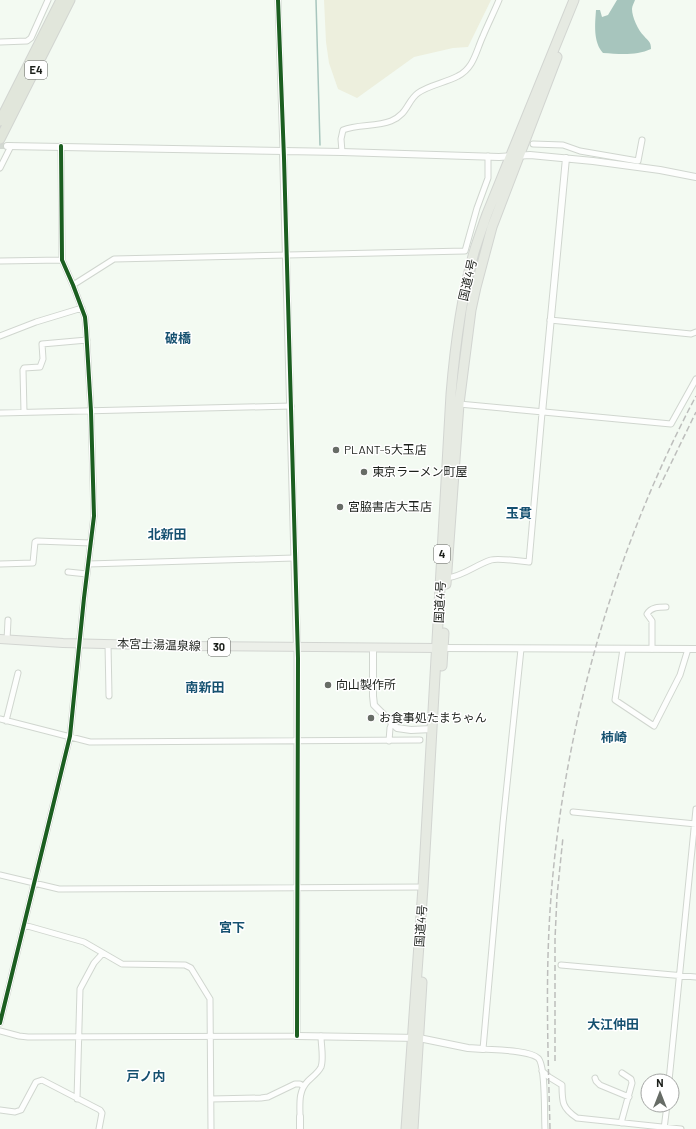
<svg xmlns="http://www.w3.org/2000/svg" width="696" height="1129" viewBox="0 0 696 1129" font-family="Barlow,'Noto Sans JP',sans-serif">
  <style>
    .green { fill: #edefdd }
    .water { fill: #a7c5bd }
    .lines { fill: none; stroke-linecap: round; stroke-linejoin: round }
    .stream { stroke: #a7c5bd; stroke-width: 1.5 }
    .tertiary-tunnel { stroke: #d3d9d2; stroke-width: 6; stroke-dasharray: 6 3; stroke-linecap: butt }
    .minor-casing { stroke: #d0d6cf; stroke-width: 7 }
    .tertiary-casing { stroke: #d0d6cf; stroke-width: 8 }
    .primary-casing { stroke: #d2d5d1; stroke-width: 10 }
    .trunk-casing { stroke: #d2d5d1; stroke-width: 11 }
    .motorway-casing { stroke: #d2d5d1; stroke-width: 11 }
    .minor { stroke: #fdfefd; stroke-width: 5 }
    .tertiary { stroke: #fdfefd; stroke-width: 6 }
    .primary { stroke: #ecefe9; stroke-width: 8 }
    .trunk { stroke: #e6eae2; stroke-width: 9 }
    .motorway { stroke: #e1e6db; stroke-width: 9 }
    .rail { stroke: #bdbebc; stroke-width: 1.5; stroke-dasharray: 6 3; stroke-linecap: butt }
    .cycleway-casing { stroke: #fff; stroke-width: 6 }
    .cycleway { stroke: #1b5e20; stroke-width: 4 }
    .poi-dot { fill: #676c66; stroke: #fff; stroke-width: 1.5 }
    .labels { text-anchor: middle; stroke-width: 3; stroke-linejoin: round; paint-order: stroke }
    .shield { fill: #fff; stroke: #60635f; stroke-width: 1 }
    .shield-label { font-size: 11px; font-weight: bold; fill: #1c201b }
    .street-label { font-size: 12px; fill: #1c201b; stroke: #fff }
    .poi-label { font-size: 12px; fill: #1c201b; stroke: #fff; text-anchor: start }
    .neighbourhood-label { font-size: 13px; font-weight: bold; fill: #155070; stroke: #fff }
  </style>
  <rect width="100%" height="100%" fill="#f3faf2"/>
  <!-- green -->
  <path class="green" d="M324,0H491L468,47L453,48L414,57L357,98L338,89L329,63L326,42Z"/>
  <!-- water -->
  <path class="water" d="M617,0H635C634,3 632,6 632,9C632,17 638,30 644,36C648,41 651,41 651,49C636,56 619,54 603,53C593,42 595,24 596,10H600L602,17L608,15Z"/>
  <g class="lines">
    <!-- stream -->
    <path class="stream" d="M316,0L320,145"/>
    <!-- tertiary-tunnel -->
    <path class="tertiary-tunnel" d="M0,146H7"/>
    <defs>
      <path id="minor" d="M278,0L283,151
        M0,42L27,41L31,38L48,0
        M533,144L563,145L580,151L638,161L642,140
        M342,152L341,139L343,130C358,124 376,127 391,121C408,114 407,101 418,93C429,85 445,83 458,76C474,68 476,51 483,36C488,24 494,12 499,0
        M0,168L11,146
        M0,261L62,260
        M73,285L114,259L465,251L477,208L488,178V156
        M550,320L691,334L696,332
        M0,336L36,322L82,308
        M459,404L671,424L696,379
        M24,412L23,370L24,368L40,367L43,359L42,344L87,340
        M0,413L291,406
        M0,564L33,563L35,542L37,541L91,543
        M88,564L294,558
        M68,572L87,574
        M447,578C464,576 475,565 491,560C498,558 520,561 529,562L542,413
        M7,640L8,620
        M108,644L109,696
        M521,649L503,823L483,1049C495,1050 529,1050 538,1058C546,1065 544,1116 545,1129
        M623,649L615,700L654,726L680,675L688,649
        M652,649V621L647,614C651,607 659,607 666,607
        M0,719L90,742L420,740
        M6,721L18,673
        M389,741L390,728L392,723
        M573,812L696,824
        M0,875L59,889L423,887
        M24,925L84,942L122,964L185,965L191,968L210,999L211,1129
        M561,965L696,977
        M0,1023L70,736L84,598L94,516L91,411L86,328L85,317L73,285L62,260L61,146
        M0,1031L19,1036L28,1037L297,1036V648
        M542,1071L549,1077L562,1085C562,1102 562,1108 577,1118L681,1129
        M595,1078L596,1081L600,1085L629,1097
        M669,1081L696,809
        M77,1099L80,989L94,963L103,953
        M211,1099L261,1098L268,1097L295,1084H300L303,1086
        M0,1110L15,1112L21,1110L36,1082L42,1080L100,1110L102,1113L99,1129
        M300,1117C300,1104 298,1091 308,1081C312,1077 318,1073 321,1067C324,1059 321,1045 321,1036
        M621,1123L632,1083L631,1079L622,1073
        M664,1129L667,1105"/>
      <path id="tertiary" d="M7,146L342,152L499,157L530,155L593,161L660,170L696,177
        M283,151L297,648
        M542,413L566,158
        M373,648V696L374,705L397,728L411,730L432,729
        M440,648L696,649
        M297,1036L419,1038L468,1048L483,1049
        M300,1117V1129"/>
      <path id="primary" d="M0,639L63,643L187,646L437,648"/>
      <path id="trunk" d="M446,584L459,404L471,310L476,287L492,227L557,57
        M442,666L444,633
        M406,1129L423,887L451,394C455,346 461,296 475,249C479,237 483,225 487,214L574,0
        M413,1129L422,982"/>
      <path id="motorway" d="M0,121L61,0
        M0,139L70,0"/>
    </defs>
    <!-- minor casing -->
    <use href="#minor" class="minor-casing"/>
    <!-- tertiary casing -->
    <use href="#tertiary" class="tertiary-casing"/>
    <!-- primary casing -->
    <use href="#primary" class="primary-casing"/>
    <!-- trunk casing -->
    <use href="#trunk" class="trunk-casing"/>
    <!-- motorway casing -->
    <use href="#motorway" class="motorway-casing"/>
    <!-- minor -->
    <use href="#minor" class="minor"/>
    <!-- tertiary -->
    <use href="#tertiary" class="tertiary"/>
    <!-- primary -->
    <use href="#primary" class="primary"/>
    <!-- trunk -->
    <use href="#trunk" class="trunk"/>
    <!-- motorway -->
    <use href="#motorway" class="motorway"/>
    <!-- rail -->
    <path class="rail" d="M659,488L696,412
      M555,1061V939L557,896L563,837
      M550,1129C548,1052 545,974 551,897C564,725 615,548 696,396"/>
    <defs>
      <path id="cycleway" d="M278,0L284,158L298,658L297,1036
        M0,1023L70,736L84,598L94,516L91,411L86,328L85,317L73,285L62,260L61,146"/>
    </defs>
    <!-- cycleway casing -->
    <use href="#cycleway" class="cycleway-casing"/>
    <!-- cycleway -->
    <use href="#cycleway" class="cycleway"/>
  </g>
  <!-- markers -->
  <g class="poi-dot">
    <circle cx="336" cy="450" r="4"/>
    <circle cx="364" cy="472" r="4"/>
    <circle cx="340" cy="507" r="4"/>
    <circle cx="328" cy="685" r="4"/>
    <circle cx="371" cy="718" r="4"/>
  </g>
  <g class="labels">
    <!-- shield labels -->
    <g class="shield">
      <rect x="25" y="61" width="22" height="18" rx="3"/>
      <rect x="434" y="545" width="16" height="18" rx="3"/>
      <rect x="208" y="638" width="22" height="18" rx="3"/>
    </g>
    <g class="shield-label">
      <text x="36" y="74">E4</text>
      <text x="442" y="558">4</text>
      <text x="219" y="651">30</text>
    </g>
    <!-- street labels -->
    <g class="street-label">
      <text transform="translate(468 280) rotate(-77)" y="4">国道4号</text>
      <text transform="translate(440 602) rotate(-87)" y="4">国道4号</text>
      <text transform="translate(159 645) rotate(2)" y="4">本宮土湯温泉線</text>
      <text transform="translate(421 926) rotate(-86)" y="4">国道4号</text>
    </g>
    <!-- poi labels -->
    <g class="poi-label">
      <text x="344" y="454">PLANT-5大玉店</text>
      <text x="372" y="476">東京ラーメン町屋</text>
      <text x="348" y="511">宮脇書店大玉店</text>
      <text x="336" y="689">向山製作所</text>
      <text x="379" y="722">お食事処たまちゃん</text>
    </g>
    <!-- neighbourhood labels -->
    <g class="neighbourhood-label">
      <text x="178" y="343">破橋</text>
      <text x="519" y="518">玉貫</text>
      <text x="167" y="539">北新田</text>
      <text x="205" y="692">南新田</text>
      <text x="614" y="742">柿崎</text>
      <text x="232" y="932">宮下</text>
      <text x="613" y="1029">大江仲田</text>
      <text x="146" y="1081">戸ノ内</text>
    </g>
  </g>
  <!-- north arrow -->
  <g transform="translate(660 1093)"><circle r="19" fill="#ffffff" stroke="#a4a6a4"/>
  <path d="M0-3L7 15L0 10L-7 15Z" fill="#676c66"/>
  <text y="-6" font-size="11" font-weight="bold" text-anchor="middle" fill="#1c201b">N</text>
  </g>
</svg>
